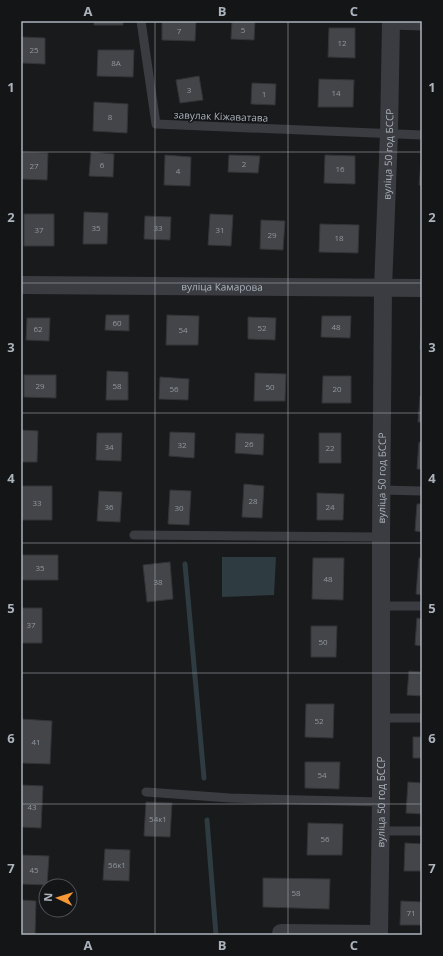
<svg xmlns="http://www.w3.org/2000/svg" width="443" height="956" viewBox="0 0 443 956" font-family="'Open Sans',sans-serif">
  <style>
    .water { fill: #2e3b40 }
    .lines { fill: none; stroke-linecap: round; stroke-linejoin: round }
    .stream { stroke: #2e3b40; stroke-width: 5 }
    .building { fill: #434549; stroke: #333438 }
    .service { stroke: #3a3c41; stroke-width: 9 }
    .minor { stroke: #3a3c41; stroke-width: 18 }
    .grid { fill: none; stroke: #abb3bc; stroke-width: 1; stroke-opacity: 0.55 }
    .labels { text-anchor: middle; stroke-width: 3; stroke-linejoin: round; paint-order: stroke }
    .number-label { font-size: 8px; fill: #91989f }
    .street-label { font-size: 10px; fill: #abb3bc; stroke: #141517 }
    .neatline { fill: none; stroke: #abb3bc; stroke-width: 1.5 }
    .grid-label { font-size: 13px; text-anchor: middle; font-weight: bold; fill: #abb3bc }
  </style>
  <rect width="100%" height="100%" fill="#191a1c"/>
  <!-- water -->
  <path class="water" d="M222,557H276L274,595L222,597Z"/>
  <g class="lines">
    <!-- stream -->
    <path class="stream" d="M185,564L204,778
      M207,820L216,935"/>
  </g>
  <!-- building -->
  <path class="building" d="M94,21H123V25H94Z
    M162,21H196L195,41L162,40Z
    M232,21H255L254,40L231,39Z
    M329,28H355V58L328,57Z
    M22,37L45,38V64L22,63Z
    M98,50H134L133,77L97,76Z
    M199,76L203,100L180,103L176,80Z
    M319,79L354,80L353,107H318Z
    M252,83L276,84L275,105L251,104Z
    M94,102L128,104L127,133L93,131Z
    M21,152L48,153L47,180L21,179Z
    M91,152L114,154L113,177L89,176Z
    M422,152V185H419Z
    M165,155L191,157L190,186L164,185Z
    M229,155L260,156L258,173L228,172Z
    M325,155L355,156V184L324,183Z
    M84,212L108,213L107,244H83Z
    M24,214H54V246H24Z
    M210,214L233,215L231,246L208,245Z
    M145,216L171,217L170,240L144,239Z
    M261,220L285,221L283,250L260,249Z
    M320,224L359,225L358,253L319,252Z
    M106,315H129V331L105,330Z
    M167,315L199,316L198,345H166Z
    M322,316H351L350,338L321,337Z
    M422,316V350L420,349Z
    M248,317L276,318L275,340L248,339Z
    M27,318H50L49,341L26,340Z
    M107,371L128,372V400H106Z
    M255,373L286,374L285,401H254Z
    M24,375H56V398L24,397Z
    M323,376H351V403H322Z
    M160,377L189,379L188,400L159,399Z
    M420,396H422V422H418Z
    M21,430L38,431L37,462H21Z
    M170,432L195,433L194,458L169,456Z
    M97,433H122L121,461L96,460Z
    M236,433L264,434L263,455L235,453Z
    M319,433H341V463H319Z
    M419,442L422,443V469H417Z
    M244,484L264,486L262,518L242,517Z
    M21,486H52V520H21Z
    M170,490L191,491L189,525L168,524Z
    M99,491L122,492L120,522L97,521Z
    M317,493L344,494L343,520H317Z
    M417,504H422V532L415,531Z
    M21,555H58V580H21Z
    M313,558H344L343,600L312,599Z
    M419,558H422V595L416,594Z
    M170,562L173,599L147,602L143,565Z
    M21,608H42V643H21Z
    M417,618L422,619V646L415,645Z
    M311,626H337L336,657H311Z
    M409,671L422,672V696L407,695Z
    M306,704H334L333,738L305,737Z
    M21,719L52,721L50,764L21,763Z
    M413,737H422V758H413Z
    M305,762H340L339,789L305,788Z
    M408,782L422,783V814L406,813Z
    M21,785L43,786L41,828L21,827Z
    M146,802L172,803L170,837L144,836Z
    M308,823L343,824L342,855H307Z
    M405,843L422,844V871H404Z
    M105,849L130,850L129,881L103,880Z
    M21,855L49,856L47,885L21,884Z
    M263,878L330,879L329,909L263,907Z
    M21,900L36,901L35,935H21Z
    M401,901L422,902V925H400Z"/>
  <g class="lines">
    <!-- service -->
    <path class="service" d="M141,21L156,124L422,135
      M391,25L422,26
      M381,490L422,491
      M134,535L381,537
      M381,606H422
      M381,718H422
      M146,792L230,798L381,802
      M381,831H422"/>
    <!-- minor -->
    <g class="minor">
      <path id="s1" d="M21,285L422,288"/>
      <path d="M281,933L379,934"/>
      <path id="s2" d="M379,935L381,802V537L383,288L389,133L391,21"/>
    </g>
  </g>
  <!-- grid -->
  <path class="grid" d="M155,21V935M288,21V935M21,152H422M21,283H422M21,413H422M21,543H422M21,673H422M21,804H422"/>
  <g class="labels">
    <!-- number labels -->
    <g class="number-label">
      <text x="243" y="33">5</text>
      <text x="179" y="34">7</text>
      <text x="342" y="46">12</text>
      <text x="34" y="53">25</text>
      <text x="116" y="66">8А</text>
      <text x="189" y="93">3</text>
      <text x="336" y="96">14</text>
      <text x="264" y="97">1</text>
      <text x="110" y="120">8</text>
      <text x="244" y="167">2</text>
      <text x="102" y="168">6</text>
      <text x="34" y="169">27</text>
      <text x="340" y="172">16</text>
      <text x="178" y="174">4</text>
      <text x="96" y="231">35</text>
      <text x="158" y="231">33</text>
      <text x="39" y="233">37</text>
      <text x="220" y="233">31</text>
      <text x="272" y="238">29</text>
      <text x="339" y="241">18</text>
      <text x="117" y="326">60</text>
      <text x="336" y="330">48</text>
      <text x="262" y="331">52</text>
      <text x="38" y="332">62</text>
      <text x="183" y="333">54</text>
      <text x="40" y="389">29</text>
      <text x="117" y="389">58</text>
      <text x="270" y="390">50</text>
      <text x="174" y="392">56</text>
      <text x="337" y="392">20</text>
      <text x="249" y="447">26</text>
      <text x="182" y="448">32</text>
      <text x="109" y="450">34</text>
      <text x="330" y="451">22</text>
      <text x="253" y="504">28</text>
      <text x="37" y="506">33</text>
      <text x="109" y="510">36</text>
      <text x="330" y="510">24</text>
      <text x="179" y="511">30</text>
      <text x="40" y="571">35</text>
      <text x="328" y="582">48</text>
      <text x="158" y="585">38</text>
      <text x="31" y="628">37</text>
      <text x="323" y="645">50</text>
      <text x="319" y="724">52</text>
      <text x="36" y="745">41</text>
      <text x="322" y="778">54</text>
      <text x="32" y="810">43</text>
      <text x="158" y="822">54к1</text>
      <text x="325" y="842">56</text>
      <text x="117" y="868">56к1</text>
      <text x="34" y="873">45</text>
      <text x="296" y="896">58</text>
      <text x="411" y="916">71</text>
    </g>
    <!-- street labels -->
    <g class="street-label">
      <text transform="translate(221 116) rotate(2)" y="4">завулак Кіжаватава</text>
      <text dy="4" stroke="none"><textPath href="#s2" startOffset="781">вуліца 50 год БССР</textPath></text>
      <text dy="4" stroke="none"><textPath href="#s1" startOffset="201">вуліца Камарова</textPath></text>
      <text dy="4" stroke="none"><textPath href="#s2" startOffset="457">вуліца 50 год БССР</textPath></text>
      <text dy="4" stroke="none"><textPath href="#s2" startOffset="133">вуліца 50 год БССР</textPath></text>
    </g>
  </g>
  <!-- border -->
  <rect width="443" height="956" fill="none" stroke="#141517" stroke-width="44"/>
  <!-- north arrow -->
  <g transform="translate(58 898) rotate(274)"><circle r="19" fill="#141517" stroke="#505459"/>
  <path d="M0-3L7 15L0 10L-7 15Z" fill="#f79736"/>
  <text y="-6" font-size="11" font-weight="bold" text-anchor="middle" fill="#abb3bc">N</text>
  </g>
  <rect x="22" y="22" width="399" height="912" class="neatline"/>
  <g class="grid-label">
    <text x="88" y="16">A</text>
    <text x="222" y="16">B</text>
    <text x="354" y="16">C</text>
    <text x="11" y="92">1</text>
    <text x="432" y="92">1</text>
    <text x="11" y="222">2</text>
    <text x="432" y="222">2</text>
    <text x="11" y="352">3</text>
    <text x="432" y="352">3</text>
    <text x="11" y="483">4</text>
    <text x="432" y="483">4</text>
    <text x="11" y="613">5</text>
    <text x="432" y="613">5</text>
    <text x="11" y="743">6</text>
    <text x="432" y="743">6</text>
    <text x="11" y="873">7</text>
    <text x="432" y="873">7</text>
    <text x="88" y="950">A</text>
    <text x="222" y="950">B</text>
    <text x="354" y="950">C</text>
  </g>
</svg>
